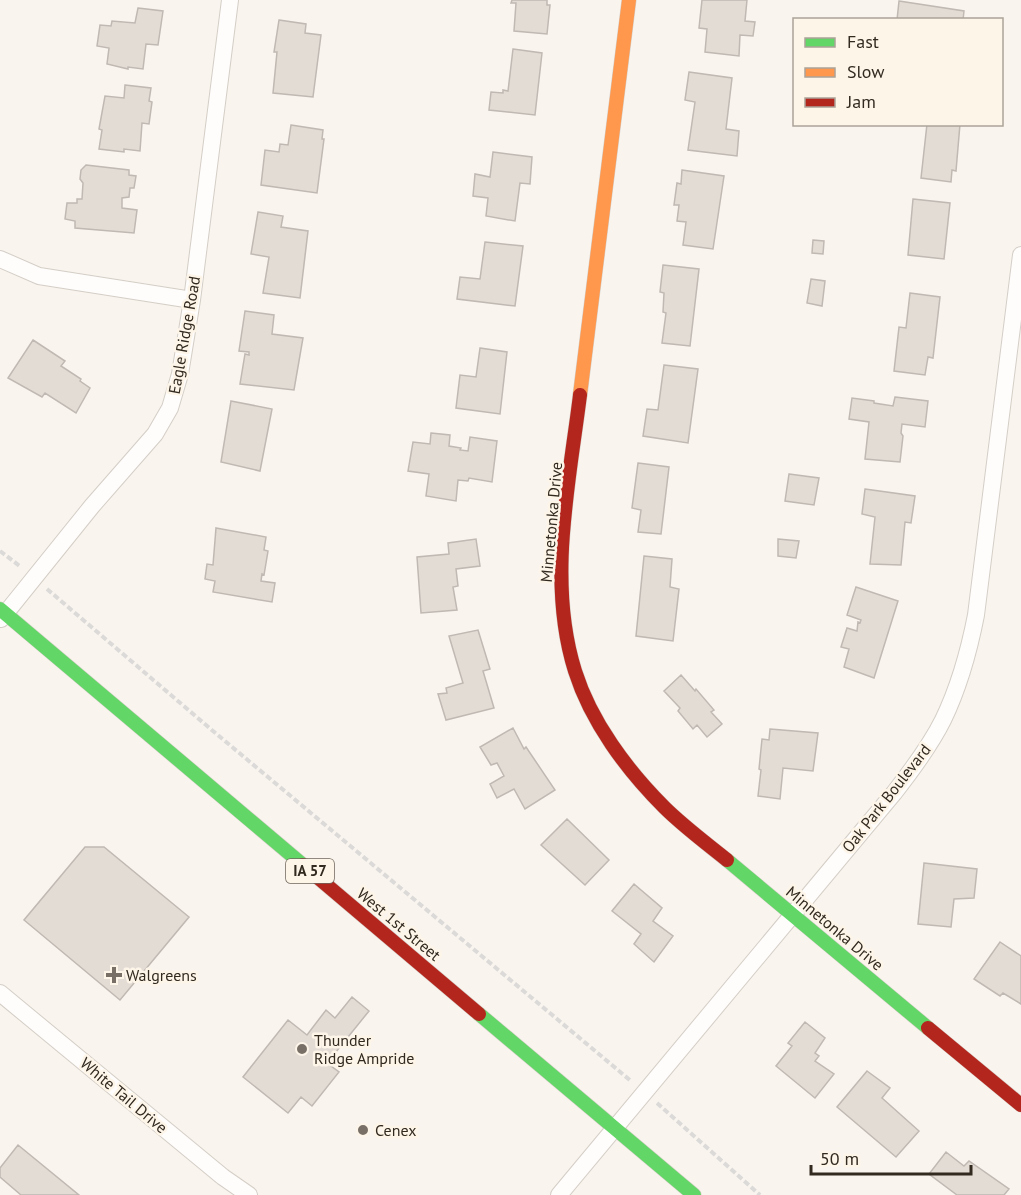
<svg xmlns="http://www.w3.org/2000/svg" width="1021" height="1195" viewBox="0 0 1021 1195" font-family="'PT Sans',sans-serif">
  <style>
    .building { fill: #e3dcd5; stroke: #c0b8b2; stroke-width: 1.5 }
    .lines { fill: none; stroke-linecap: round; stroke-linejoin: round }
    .street-casing { stroke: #d4cec6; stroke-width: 18 }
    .fast-casing { stroke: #d4cec6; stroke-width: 15 }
    .slow-casing { stroke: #d4cec6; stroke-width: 15 }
    .jam-casing { stroke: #d4cec6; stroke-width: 15 }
    .path { stroke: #dbdad8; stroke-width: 4; stroke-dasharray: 6 3; stroke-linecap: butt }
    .street { stroke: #fefdfc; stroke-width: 16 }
    .fast { stroke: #63d668; stroke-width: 14 }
    .slow { stroke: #ff974d; stroke-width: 14 }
    .jam { stroke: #b3261e; stroke-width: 14 }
    .poi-dot { fill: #787067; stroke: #fef5e9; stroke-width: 2 }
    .labels { text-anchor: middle; stroke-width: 5; stroke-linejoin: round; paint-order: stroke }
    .shield { fill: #fef5e9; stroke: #6f665c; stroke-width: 1.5 }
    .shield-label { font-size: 15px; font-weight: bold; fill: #32291f }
    .street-label { font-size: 16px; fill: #32291f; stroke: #fef5e9 }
    .poi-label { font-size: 16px; fill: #32291f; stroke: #fef5e9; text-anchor: start }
  </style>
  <rect width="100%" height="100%" fill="#f9f4ee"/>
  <!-- building -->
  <path class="building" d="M512,0H547V5H550L547,34L514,31L516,3H511Z
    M702,0H747L745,21L755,22L753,36L740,35L739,56L705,52L707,29L699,28Z
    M899,1L964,11L963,20H897Z
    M138,8L163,11L158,45L146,44L143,69L128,67V69L107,64L109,48L97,46L100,25L111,26L112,21L135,23Z
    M279,20L306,24L305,33L321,35L313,97L273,93L277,52H274Z
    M513,49L542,53L535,115L489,110L491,92L503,93V90L508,91Z
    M689,72L732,78L726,129L739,131L737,156L688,150L695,102L685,100Z
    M125,85L151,88L149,101L152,102L149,124L142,123L140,151L124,149V152L99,149L102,130L99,129L105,96L124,98Z
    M927,124H960L956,171L952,170L951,182L921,178Z
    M291,125L323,130L322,139H324L317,193L261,185L265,150L279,152L280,144L288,145Z
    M493,152L532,157L530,184L520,183L515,221L486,216L488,198L473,196L475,174L490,177Z
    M86,165L129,170V175L136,176L134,188H130L129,197L122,198V208L137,210L134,233L75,228V221L65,219L67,203H77V199H82L83,183L80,179L81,170Z
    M682,170L724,176L713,249L683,245L686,222L677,221L679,205H674L677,183L681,184Z
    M913,199L950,203L944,259L908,255Z
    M258,212L283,216L281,227L308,231L300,298L263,293L269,257L251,254Z
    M813,240L824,241L823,254L812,253Z
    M485,242L523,246L515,306L457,299L460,277L480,279Z
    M663,265L699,269L690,346L662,343L666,313L663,312L664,293L660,292Z
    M811,279L825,281L822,306L807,303Z
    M910,293L940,297L933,358L928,357L925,375L894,371L899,327L906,328Z
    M245,311L274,315L272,334L303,338L294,390L240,384L245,354L249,355V352L239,351Z
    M33,340L65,361L61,366L81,379L80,381L90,388L76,413L45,393L42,397L8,378Z
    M480,348L507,352L500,414L456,408L460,375L476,377Z
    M664,365L698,369L688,443L643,436L647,409L658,410Z
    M895,397L928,401L925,427L902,424L901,433L903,436L900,462L865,459L869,422L849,419L852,398L874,401V403L893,406Z
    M231,401L272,409L260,471L221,462Z
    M431,433L450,435L449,446L461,448L460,450L468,451L470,437L497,441L492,482L469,478L468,481L458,480L456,501L426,496L429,474L408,471L413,442L430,444Z
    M638,463L669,467L661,534L638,532L641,510L632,508Z
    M789,474L819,478L814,505L785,501Z
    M865,489L915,496L911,523L905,522L901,565L870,564L875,517L862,514Z
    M216,528L266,537L264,550L268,551L264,575L262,574L261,581L275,583L272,602L213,592L215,581L205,579L207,564L213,565Z
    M476,539L480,566L456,569L458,586L453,587L457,610L421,613L417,557L449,554L448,543Z
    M778,539L799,541L796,558L778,556Z
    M644,556L672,559L670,587L679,589L673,641L636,636Z
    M856,587L898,601L874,678L844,667L849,649L841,647L847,628L857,631L858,622L860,623L861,620L847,615Z
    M478,630L490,669L483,671L494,708L446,720L438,694L447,693L446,688L463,683L449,636Z
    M681,675L695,691L696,689L714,710L711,712L722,724L707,737L697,725L693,729L678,711L680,708L664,691Z
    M513,728L524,749L526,747L555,790L525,809L514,789L497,798L490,784L504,776L497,763L491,765L480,747Z
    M770,729L818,733L813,771L783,768L780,799L758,796L761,770L759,769L762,739L769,740Z
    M567,819L609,860L585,885L541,845Z
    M85,847H104L189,917L120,1000L24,920Z
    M924,863L977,869L974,898L954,899L951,927L918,924Z
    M634,884L662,908L653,921L673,936L654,962L634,944L641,934L612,911Z
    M1000,942L1021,956V1004L1003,993L1000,996L974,979Z
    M352,997L369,1011L327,1063L339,1072L312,1106L301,1097L288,1113L243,1077L288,1020L307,1035L326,1010L335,1018Z
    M805,1022L825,1038L815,1053L819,1056L815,1061L834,1074L815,1098L776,1066L792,1046L788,1043Z
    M867,1071L890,1088L882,1098L919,1131L896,1157L837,1107Z
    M18,1145L79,1195H21L0,1177V1168Z
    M946,1152L964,1166L969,1161L1009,1189L1004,1195H957L929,1174Z"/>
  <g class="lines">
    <defs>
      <path id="street" d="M0,259L39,276L192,300
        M1,619L92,506L155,434L170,408L180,374L192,300L230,0
        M0,993L223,1177L249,1195
        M559,1195L894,793C912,770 930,746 943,720C959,687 969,651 976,615L1021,255"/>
      <path id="fast" d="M0,609L303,865
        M727,860L928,1028
        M479,1014L694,1195"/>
      <path id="slow" d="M580,395L629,0"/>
      <path id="jam" d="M580,395C569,484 547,582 575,671C591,722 627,770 664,807C683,826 706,843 727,860
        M303,865L479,1014
        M928,1028L1021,1105"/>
    </defs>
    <!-- street casing -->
    <use href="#street" class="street-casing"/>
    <!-- fast casing -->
    <use href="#fast" class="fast-casing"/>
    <!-- slow casing -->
    <use href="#slow" class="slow-casing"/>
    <!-- jam casing -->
    <use href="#jam" class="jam-casing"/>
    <!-- path -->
    <path class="path" d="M0,551L21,567
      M47,589L213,731L631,1081
      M657,1103L760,1195"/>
    <!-- street -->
    <use href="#street" class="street"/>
    <!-- fast -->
    <use href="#fast" class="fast"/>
    <!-- slow -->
    <use href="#slow" class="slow"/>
    <!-- jam -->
    <use href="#jam" class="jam"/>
  </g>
  <!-- markers -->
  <g class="poi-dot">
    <path d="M111 966h6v6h6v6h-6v6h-6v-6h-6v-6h6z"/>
    <circle cx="302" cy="1049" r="6"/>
    <circle cx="363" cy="1130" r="6"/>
  </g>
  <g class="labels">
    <!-- shield labels -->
    <rect class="shield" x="286" y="859" width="48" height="24" rx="4.5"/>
    <g class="shield-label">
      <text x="310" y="876">IA 57</text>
    </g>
    <!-- street labels -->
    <g class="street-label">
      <text transform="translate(184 335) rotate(-80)" y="6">Eagle Ridge Road</text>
      <text transform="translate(551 522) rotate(-85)" y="6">Minnetonka Drive</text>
      <text transform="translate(886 798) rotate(-52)" y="6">Oak Park Boulevard</text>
      <text transform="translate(399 924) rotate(40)" y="6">West 1st Street</text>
      <text transform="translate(835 928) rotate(40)" y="6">Minnetonka Drive</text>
      <text transform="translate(124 1095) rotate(40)" y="6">White Tail Drive</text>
    </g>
    <!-- poi labels -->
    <g class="poi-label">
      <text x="126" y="981">Walgreens</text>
      <text x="314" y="1046">Thunder<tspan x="314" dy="18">Ridge Ampride</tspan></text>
      <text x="375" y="1136">Cenex</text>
    </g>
  </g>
  <!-- legend -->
  <rect x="793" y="18" width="210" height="108" fill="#fef5e9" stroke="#aca398" stroke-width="1.5"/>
  <rect x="805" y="38" width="30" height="9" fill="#63d668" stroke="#aca398" stroke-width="1.5"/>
  <text x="847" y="48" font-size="18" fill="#32291f">Fast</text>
  <rect x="805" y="68" width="30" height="9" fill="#ff974d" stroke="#aca398" stroke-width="1.5"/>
  <text x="847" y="78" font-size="18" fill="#32291f">Slow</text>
  <rect x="805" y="98" width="30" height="9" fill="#b3261e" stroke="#aca398" stroke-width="1.5"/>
  <text x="847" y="108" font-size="18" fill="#32291f">Jam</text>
  <!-- scale -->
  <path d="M811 1165v9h160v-9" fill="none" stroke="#32291f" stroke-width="3"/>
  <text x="820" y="1165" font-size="18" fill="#32291f" stroke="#fef5e9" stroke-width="4.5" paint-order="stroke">50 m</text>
</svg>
